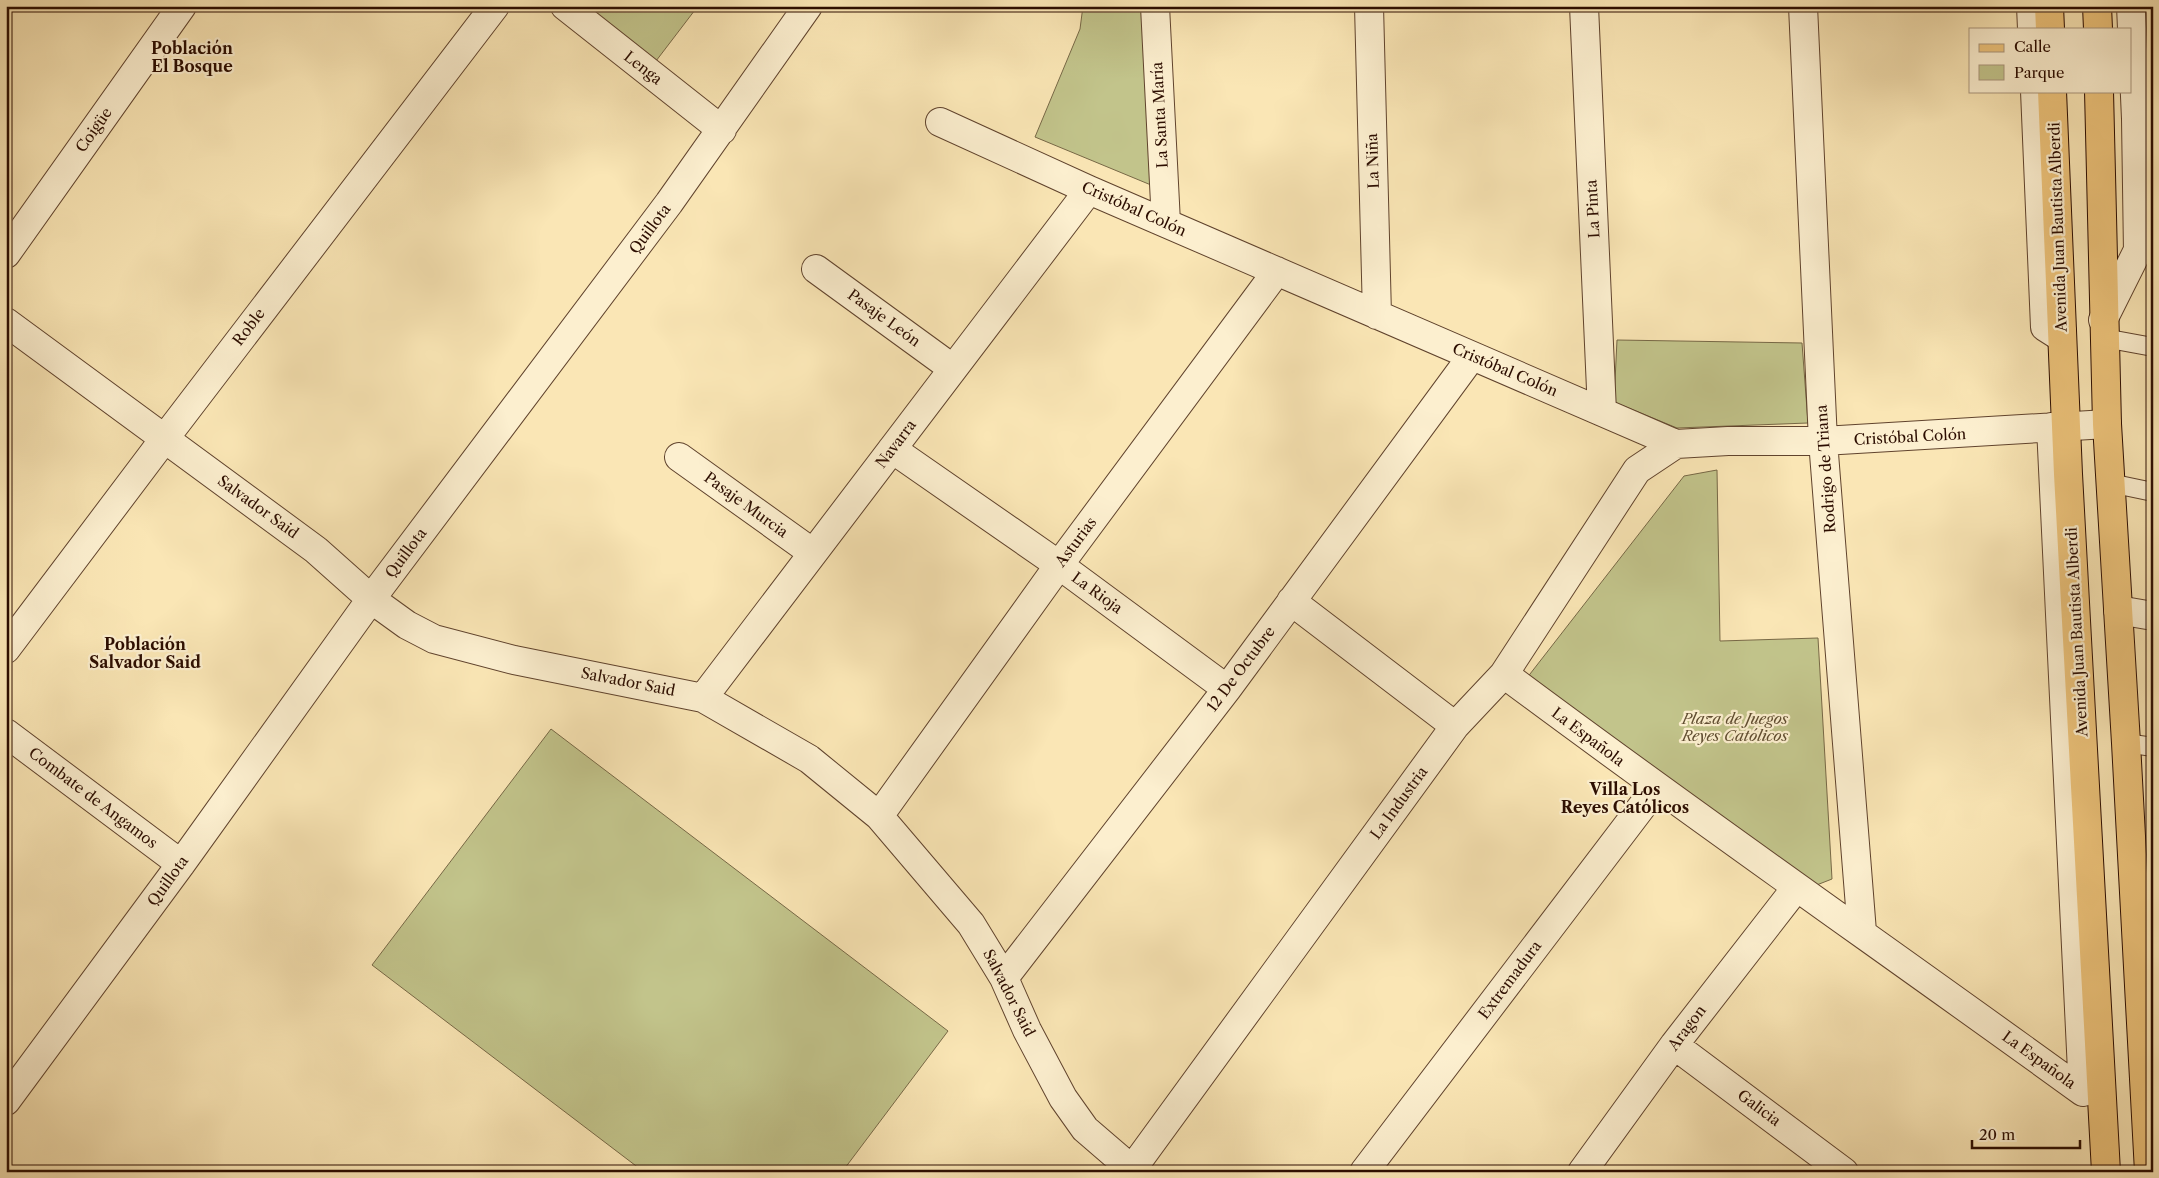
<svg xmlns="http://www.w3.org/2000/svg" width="2159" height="1178" viewBox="0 0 2159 1178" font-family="'Libre Caslon Text',serif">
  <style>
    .green { fill: #c2c48b; stroke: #776846 }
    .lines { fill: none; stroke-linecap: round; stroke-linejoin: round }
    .service-casing { stroke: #60432d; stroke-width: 20 }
    .minor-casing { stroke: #60432d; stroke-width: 30 }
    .primary-casing { stroke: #2c0d00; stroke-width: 30 }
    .service { stroke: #fcefcf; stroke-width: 18 }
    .minor { stroke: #fcefcf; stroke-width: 28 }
    .primary { stroke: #edc37a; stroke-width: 28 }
    .labels { text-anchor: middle; stroke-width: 4.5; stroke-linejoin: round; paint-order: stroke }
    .street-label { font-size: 15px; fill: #2c0d00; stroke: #fcefcf }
    .park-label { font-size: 15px; font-style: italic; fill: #604d31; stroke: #fcefcf }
    .neighbourhood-label { font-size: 16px; font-weight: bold; fill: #2c0d00; stroke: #fcefcf }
  </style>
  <rect width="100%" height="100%" fill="#fae6b5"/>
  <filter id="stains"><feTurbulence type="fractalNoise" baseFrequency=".004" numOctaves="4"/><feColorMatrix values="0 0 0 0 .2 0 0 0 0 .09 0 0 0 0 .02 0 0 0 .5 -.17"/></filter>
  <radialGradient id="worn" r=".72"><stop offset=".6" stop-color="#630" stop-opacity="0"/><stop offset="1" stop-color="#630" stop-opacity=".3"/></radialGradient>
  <!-- green -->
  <path class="green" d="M573,6H698L656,61Z
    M1083,6H1143L1151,185L1035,137L1080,29Z
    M1617,340L1802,343L1808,423L1677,428L1614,402Z
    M1717,470L1720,641L1818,638L1832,879L1809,888L1523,683L1684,476Z
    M551,729L948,1031L842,1172H644L372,965Z"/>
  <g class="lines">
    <defs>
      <path id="service" d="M2104,338L2153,347
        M2110,483L2153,492
        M2126,743L2153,747
        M2135,919L2153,922"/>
      <path id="minor" d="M565,6L722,130
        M1155,6L1166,223
        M1369,6L1377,315
        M1584,6L1602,412
        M1803,6L1823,441L1862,932
        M2031,6L2032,29
        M2131,6L2136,119L2138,253
        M2035,91L2045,327L2056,334L2062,332
        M940,122L1089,190L1676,444L1728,441H1823L2107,424
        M6,254L182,6
        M816,269L952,368
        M2103,320L2145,236
        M6,322L316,550L371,599L407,625L434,639L514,660L703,698L809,759L879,816L971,924L1004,978L1027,1030L1063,1098L1085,1129L1135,1172
        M2051,427L2083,1092
        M892,449L1059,565L1227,689
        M679,457L813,553
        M1291,601L1455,726
        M2118,610L2153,616
        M6,649L165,438L495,6
        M1504,674C1695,817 1890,952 2083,1092
        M703,698L1089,190
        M6,733L181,864
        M879,816L1059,565L1277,271
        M1004,978L1227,689L1472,356
        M1674,1045L1844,1172
        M6,1101L181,864L371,599L669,203L808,6
        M1130,1172L1455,726L1504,674L1637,470L1676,444
        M1364,1172L1656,788
        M1582,1172L1674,1045L1796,888"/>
      <path id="primary" d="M2049,6L2050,29
        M2097,6L2098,29
        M2052,91L2068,474L2106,1172
        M2099,91L2107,424L2126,743L2149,1172"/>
    </defs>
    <!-- service casing -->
    <use href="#service" class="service-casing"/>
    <!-- minor casing -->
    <use href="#minor" class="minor-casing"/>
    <!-- primary casing -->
    <use href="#primary" class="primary-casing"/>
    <!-- service -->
    <use href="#service" class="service"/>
    <!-- minor -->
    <use href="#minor" class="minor"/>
    <!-- primary -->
    <use href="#primary" class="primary"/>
  </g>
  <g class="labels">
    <!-- street labels -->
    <g class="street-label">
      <text transform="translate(643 68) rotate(38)" y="5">Lenga</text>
      <text transform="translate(1160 115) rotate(-93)" y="5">La Santa María</text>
      <text transform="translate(94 130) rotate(-55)" y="5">Coigüe</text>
      <text transform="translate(1373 161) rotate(-92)" y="5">La Niña</text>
      <text transform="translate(1134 209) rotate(24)" y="5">Cristóbal Colón</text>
      <text transform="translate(1593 209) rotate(-93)" y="5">La Pinta</text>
      <text transform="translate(2058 227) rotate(-92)" y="5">Avenida Juan Bautista Alberdi</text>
      <text transform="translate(650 229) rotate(-53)" y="5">Quillota</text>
      <text transform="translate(884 318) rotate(36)" y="5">Pasaje León</text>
      <text transform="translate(249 327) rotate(-53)" y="5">Roble</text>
      <text transform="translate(1505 370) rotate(23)" y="5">Cristóbal Colón</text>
      <text transform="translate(1910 437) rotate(-3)" y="5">Cristóbal Colón</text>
      <text transform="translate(896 444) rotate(-53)" y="5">Navarra</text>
      <text transform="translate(1826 469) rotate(-94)" y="5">Rodrigo de Triana</text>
      <text transform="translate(746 505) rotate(36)" y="5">Pasaje Murcia</text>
      <text transform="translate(258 507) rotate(36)" y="5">Salvador Said</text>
      <text transform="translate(1076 542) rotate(-53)" y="5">Asturias</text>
      <text transform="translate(406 553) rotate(-53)" y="5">Quillota</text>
      <text transform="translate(1097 593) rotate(36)" y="5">La Rioja</text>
      <text transform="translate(2077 632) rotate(-93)" y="5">Avenida Juan Bautista Alberdi</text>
      <text transform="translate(1241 669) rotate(-53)" y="5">12 De Octubre</text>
      <text transform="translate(628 682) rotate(11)" y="5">Salvador Said</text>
      <text transform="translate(1588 737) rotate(37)" y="5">La Española</text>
      <text transform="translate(93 798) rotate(37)" y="5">Combate de Angamos</text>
      <text transform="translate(1399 803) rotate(-54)" y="5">La Industria</text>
      <text transform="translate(168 881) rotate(-54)" y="5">Quillota</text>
      <text transform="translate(1510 980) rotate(-53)" y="5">Extremadura</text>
      <text transform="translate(1009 993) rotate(63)" y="5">Salvador Said</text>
      <text transform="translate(1687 1028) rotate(-53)" y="5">Aragon</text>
      <text transform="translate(2039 1060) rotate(36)" y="5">La Española</text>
      <text transform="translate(1759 1108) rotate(37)" y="5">Galicia</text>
    </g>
    <!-- park labels -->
    <g class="park-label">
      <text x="1735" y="724">Plaza de Juegos<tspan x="1735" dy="17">Reyes Católicos</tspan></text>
    </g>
    <!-- neighbourhood labels -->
    <g class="neighbourhood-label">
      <text x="192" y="54">Población<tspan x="192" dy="18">El Bosque</tspan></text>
      <text x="145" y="650">Población<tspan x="145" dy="18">Salvador Said</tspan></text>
      <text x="1625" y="795">Villa Los<tspan x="1625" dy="18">Reyes Católicos</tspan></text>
    </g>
  </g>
  <!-- margin -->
  <rect width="2159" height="1178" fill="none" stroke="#fae6b5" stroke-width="25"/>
  <rect x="8" y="8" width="2144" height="1163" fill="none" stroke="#2c0d00" stroke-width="2.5"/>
  <rect x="12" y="12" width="2134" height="1153" fill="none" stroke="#2c0d00"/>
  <!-- legend -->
  <rect x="1969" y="28" width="162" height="65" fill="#fcefcf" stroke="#a9957c"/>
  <rect x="1979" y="44" width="25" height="8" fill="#edc37a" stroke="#a9957c"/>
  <text x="2014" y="52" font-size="15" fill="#2c0d00">Calle</text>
  <rect x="1979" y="65" width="25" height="15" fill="#c2c48b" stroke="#a9957c"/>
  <text x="2014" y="78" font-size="15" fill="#2c0d00">Parque</text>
  <!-- scale -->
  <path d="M1972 1140v8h108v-8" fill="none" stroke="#2c0d00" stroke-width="2.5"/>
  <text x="1979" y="1140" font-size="15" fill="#2c0d00" stroke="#fcefcf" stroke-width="4" paint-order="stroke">20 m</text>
  <rect width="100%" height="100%" filter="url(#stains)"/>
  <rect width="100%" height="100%" fill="url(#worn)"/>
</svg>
